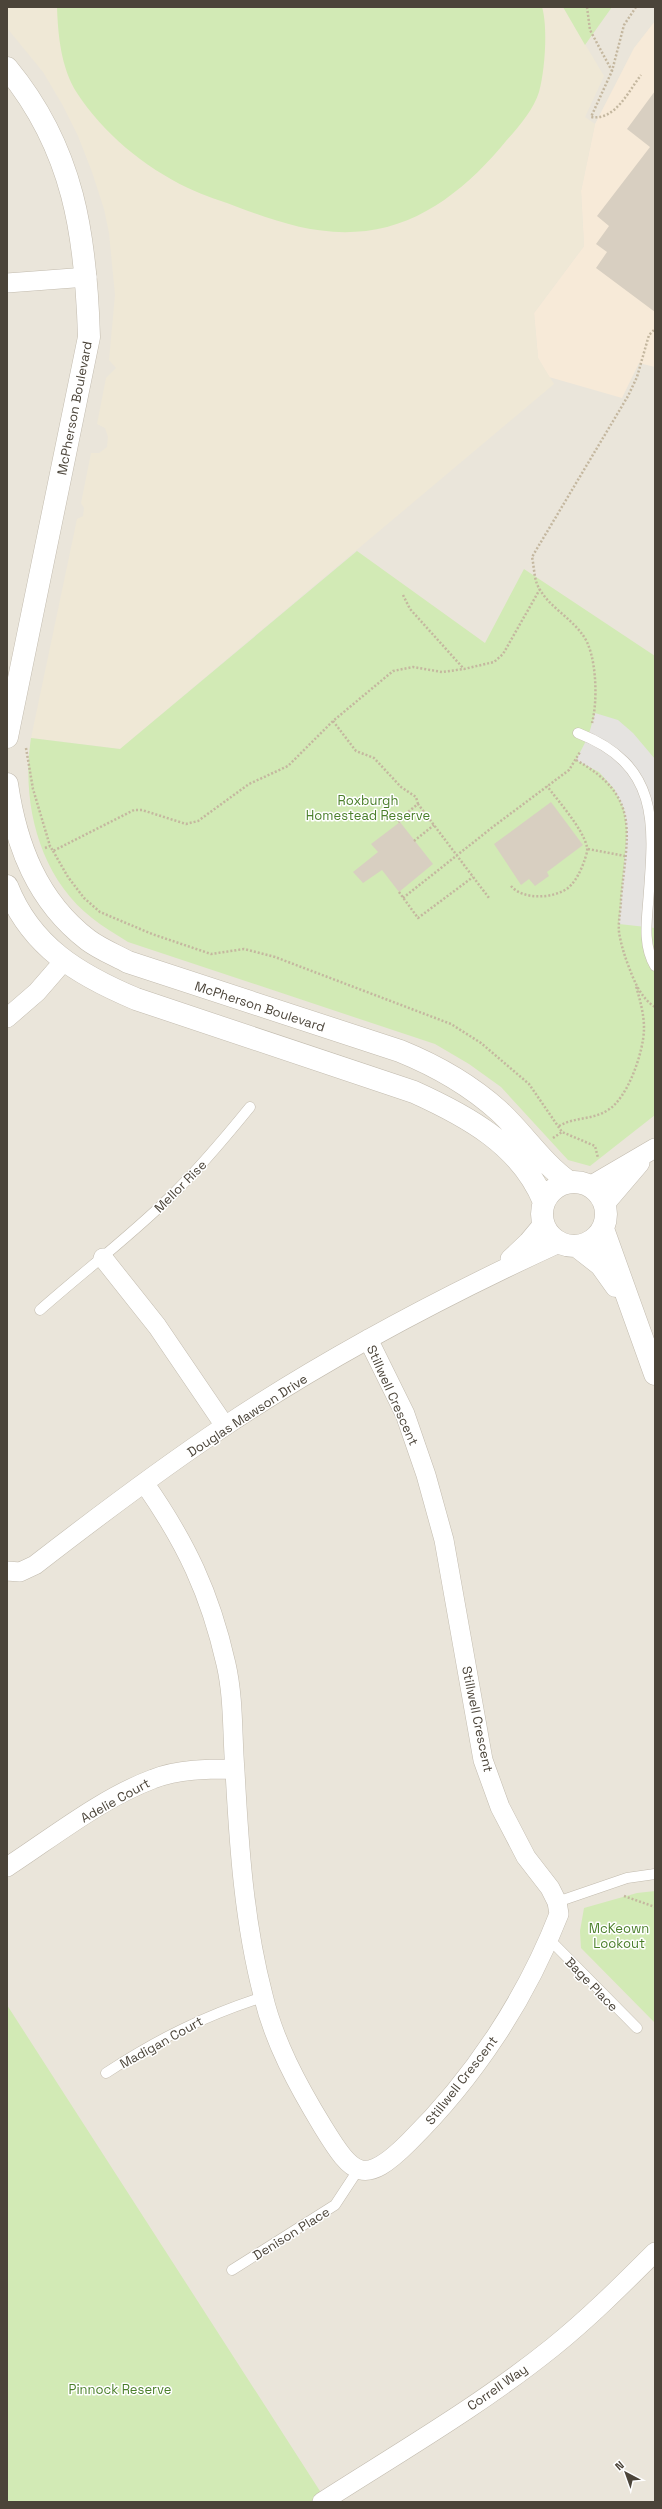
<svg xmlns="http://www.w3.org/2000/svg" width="662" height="2509" viewBox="0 0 662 2509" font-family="'Space Grotesk',sans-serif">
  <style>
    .residential { fill: #eae5da }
    .commercial { fill: #f7ead8 }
    .education { fill: #efe8d6 }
    .green { fill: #d2eab5 }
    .parking { fill: #e5e3e0 }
    .building { fill: #d8cfc1 }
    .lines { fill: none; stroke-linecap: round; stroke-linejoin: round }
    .service-casing { stroke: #c2bbae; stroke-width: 11 }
    .minor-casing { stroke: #c2bbae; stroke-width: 20 }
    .tertiary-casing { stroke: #c2bbae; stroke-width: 23 }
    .path { stroke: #c4b79f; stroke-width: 2.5; stroke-dasharray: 2 2; stroke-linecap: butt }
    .service { stroke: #fff; stroke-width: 10 }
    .minor { stroke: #fff; stroke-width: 19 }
    .tertiary { stroke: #fff; stroke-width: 22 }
    .labels { text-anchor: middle; stroke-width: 3; stroke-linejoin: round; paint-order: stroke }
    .street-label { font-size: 13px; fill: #4b4439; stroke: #fff }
    .park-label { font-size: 13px; fill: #4a7f2a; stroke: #fff }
  </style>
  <rect width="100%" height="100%" fill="#f6f3ec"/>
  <!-- residential -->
  <path class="residential" d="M7,7H655V2502H7Z"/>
  <!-- commercial -->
  <path class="commercial" d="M655,21V367L639,363L622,398L549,377L538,358L534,313L584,246L581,191L595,124L634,48Z"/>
  <!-- education -->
  <path class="education" d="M7,7H563L604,76L585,117L595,124L581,191L584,246L534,313L538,358L554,384L120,749L31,738L77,519L83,516L84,508L81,503L91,453H99L107,447L108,437L105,428L97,424L106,378L116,368L109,360L115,295L109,233L104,209L92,172L78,136L62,104L43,72L7,28Z"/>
  <!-- green -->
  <path class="green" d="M57,7H542C548,27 545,71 539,92C534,109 518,128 506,141C470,185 424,224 366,231C320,236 283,224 240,208C223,201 204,196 188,188C144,167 103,133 77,93C61,68 58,35 57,7Z
    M563,7H612L585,45Z
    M357,551L485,643L524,569L655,656V1115L590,1166L568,1160L501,1087L469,1064L435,1044L128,942C116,934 103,927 92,918C39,877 21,802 31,738L120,749Z
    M655,1891V2023L581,1948L580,1931L584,1908L637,1893Z
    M7,2005L327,2502H7Z"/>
  <!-- parking -->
  <path class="parking" d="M595,713L618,720L633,733L655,759V928L619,924L627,830L624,809L614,789L599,772L576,760L588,737Z"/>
  <!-- building -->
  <path class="building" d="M655,91V312L596,268L607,252L596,244L609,226L597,216L650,147L627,129Z
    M551,802L583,845L547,872L549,876L535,886L529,879L521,885L494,844Z
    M400,822L433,864L399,892L382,870L363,883L353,872L378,852L371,844Z"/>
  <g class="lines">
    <defs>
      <path id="service" d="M578,733C662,766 654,826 648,904C646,926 644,947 655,966
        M40,1310C83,1272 128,1238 169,1198C198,1170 224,1139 250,1107
        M557,1902L627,1878L655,1874
        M549,1939L637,2028
        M106,2073C158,2039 204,2016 263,1997
        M232,2270L335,2205L358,2170"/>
      <path id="minor" d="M7,283L87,277
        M7,1018L37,992L63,962
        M590,1186L655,1148
        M605,1204L640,1163
        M103,1258L157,1326L225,1426
        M510,1259L528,1242L543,1224
        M145,1484C186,1543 210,1593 226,1664C234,1699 232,1735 235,1771C239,1846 244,1922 263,1995C274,2042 298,2086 323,2127C353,2176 364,2187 409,2142C474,2078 526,1999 559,1914L557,1902L550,1888L526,1857L500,1807L483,1760L444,1540L426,1475L405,1414L368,1339
        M7,1571L20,1572L35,1565C97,1517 159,1470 225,1426C330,1356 444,1296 559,1243
        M7,1867C53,1837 102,1798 153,1779C178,1769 208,1769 234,1769
        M322,2502C400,2452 481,2405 553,2347C589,2318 622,2285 655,2252"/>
      <path id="tertiary" d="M7,68C74,149 86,236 89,337L7,737
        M7,784C16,845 37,901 88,940C100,949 115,955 128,962L400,1051C437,1066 469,1084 499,1111C524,1134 541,1162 569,1182
        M7,886C31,947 79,975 136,999L414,1092C467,1116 521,1145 544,1202
        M542 1214a32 32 0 1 1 64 0a32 32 0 1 1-64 0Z
        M603,1229L655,1374
        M578,1247L601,1265L616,1286"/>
    </defs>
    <!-- service casing -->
    <use href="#service" class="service-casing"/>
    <!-- minor casing -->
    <use href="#minor" class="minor-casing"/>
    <!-- tertiary casing -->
    <use href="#tertiary" class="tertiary-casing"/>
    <!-- path -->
    <path class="path" d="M587,7L590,30L612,71
      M636,7L624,25L612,71L591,117C615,121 628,92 641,75
      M403,595L410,609L464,669
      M333,721L356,751L374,758L401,787L416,797L418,804
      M592,723C598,701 597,652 582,634C569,616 546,605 537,584C534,576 534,566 532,557L628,396L637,377L649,335L655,329
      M26,748L33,789L50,846
      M576,760C642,797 627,833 621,899C621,909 618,921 619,932C621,945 625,957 630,970C635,983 642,999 655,1007
      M400,822L398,820L418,804L489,898
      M414,841L434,825
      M45,848L50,846L53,851L134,810H142L186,824L198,821L249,784L288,766L333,721L393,671L413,667L442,672L464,669L494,662L503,654L540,589
      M588,849L625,856
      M53,851L68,877L84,898L100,912L152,934L211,954L244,949L275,957L451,1024L481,1043L529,1084L562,1132L595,1146L598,1158
      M511,886C523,900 553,899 568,888C576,881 580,872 584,862C585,858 588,852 587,847C583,829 559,802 547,786
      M399,892L418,918L473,877
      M403,898L494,826L569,770L580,752
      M559,1126C574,1117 593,1120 608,1110C628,1098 644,1051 644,1028C644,1014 640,1000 636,986
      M553,1138L562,1132
      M624,1896L655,1907"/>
    <!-- service -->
    <use href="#service" class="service"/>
    <!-- minor -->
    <use href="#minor" class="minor"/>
    <!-- tertiary -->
    <use href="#tertiary" class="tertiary"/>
  </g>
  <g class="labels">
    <!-- street labels -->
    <g class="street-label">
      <text transform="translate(74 408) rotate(-79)" y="5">McPherson Boulevard</text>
      <text transform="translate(260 1006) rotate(18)" y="5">McPherson Boulevard</text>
      <text transform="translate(180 1186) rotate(-45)" y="5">Mellor Rise</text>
      <text transform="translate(393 1395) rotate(66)" y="5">Stillwell Crescent</text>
      <text transform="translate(247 1415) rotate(-33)" y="5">Douglas Mawson Drive</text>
      <text transform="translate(478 1719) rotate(78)" y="5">Stillwell Crescent</text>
      <text transform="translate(115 1800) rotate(-29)" y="5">Adelie Court</text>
      <text transform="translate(592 1984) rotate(46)" y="5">Bage Place</text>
      <text transform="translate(161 2042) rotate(-29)" y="5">Madigan Court</text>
      <text transform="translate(461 2080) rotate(-52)" y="5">Stillwell Crescent</text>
      <text transform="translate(291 2233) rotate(-32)" y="5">Denison Place</text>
      <text transform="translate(497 2387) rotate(-35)" y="5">Correll Way</text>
    </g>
    <!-- park labels -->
    <g class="park-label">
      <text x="368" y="805">Roxburgh<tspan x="368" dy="15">Homestead Reserve</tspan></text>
      <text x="619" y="1933">McKeown<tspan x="619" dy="15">Lookout</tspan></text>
      <text x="120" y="2394">Pinnock Reserve</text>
    </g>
  </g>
  <!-- border -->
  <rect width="662" height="2509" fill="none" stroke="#4b4439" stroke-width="16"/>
  <!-- north arrow -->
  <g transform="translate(626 2473) rotate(319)" stroke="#ffffff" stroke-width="3" paint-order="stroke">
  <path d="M0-3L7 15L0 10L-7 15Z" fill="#4b4439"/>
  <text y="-6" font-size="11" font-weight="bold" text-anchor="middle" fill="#4b4439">N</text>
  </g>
</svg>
